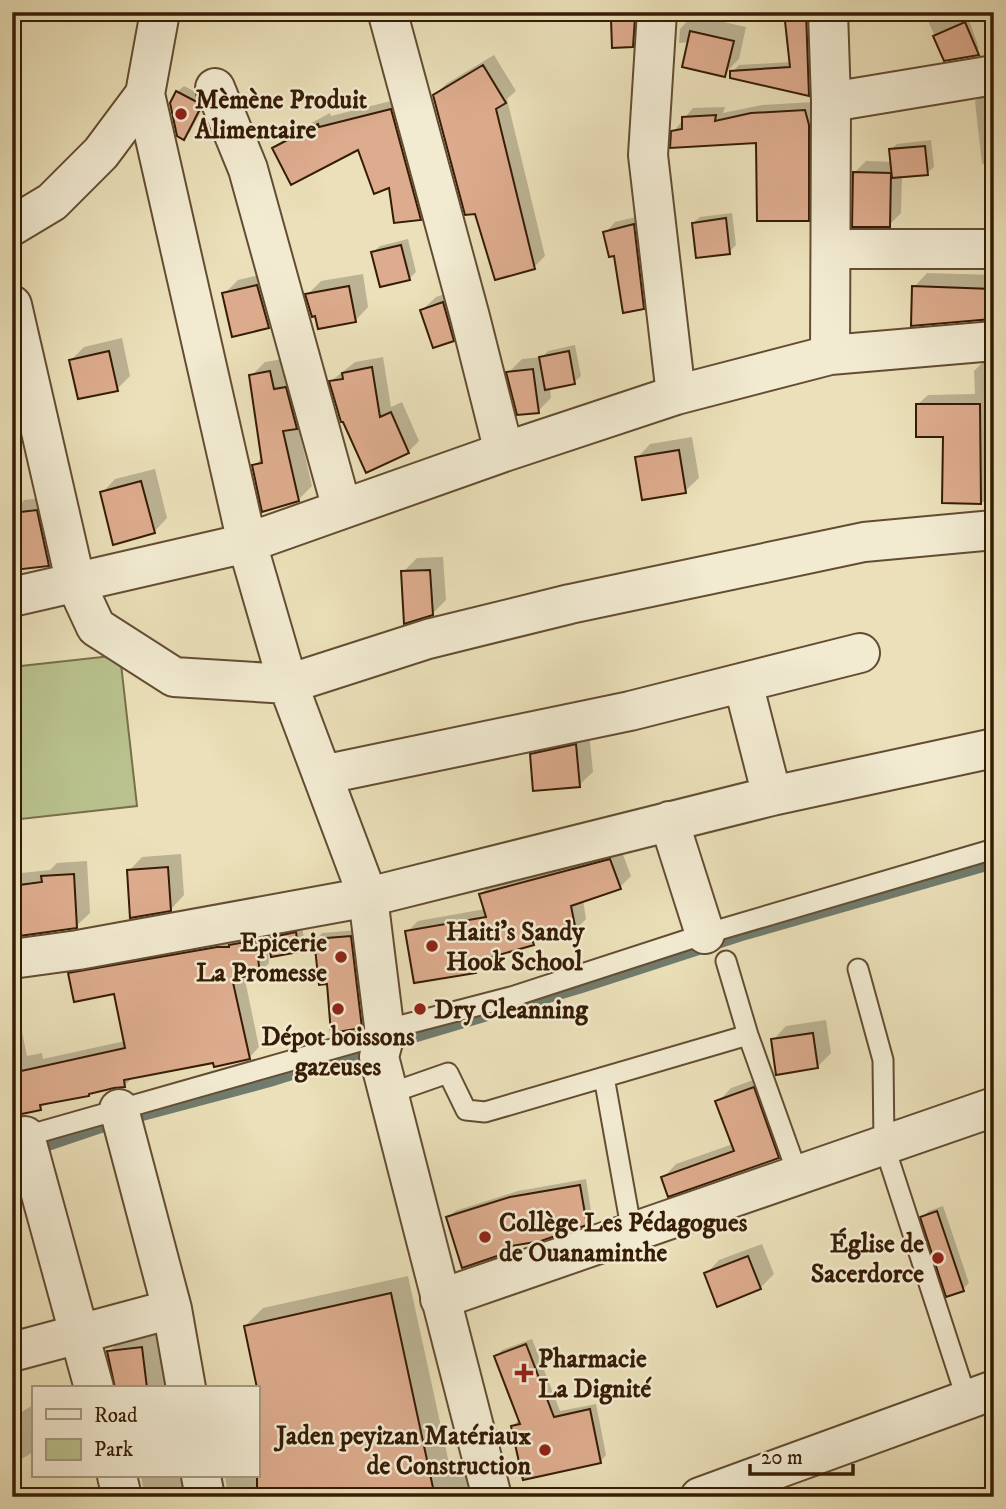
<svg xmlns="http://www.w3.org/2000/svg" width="1006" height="1509" viewBox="0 0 1006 1509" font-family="'IM FELL DW Pica',serif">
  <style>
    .green { fill: #b9c28e; stroke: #786f4a; stroke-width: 2 }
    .shadow { fill: #0003 }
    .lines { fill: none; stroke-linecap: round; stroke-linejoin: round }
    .stream { stroke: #717c6e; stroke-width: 10 }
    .building { fill: #ddac8e; stroke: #361c05; stroke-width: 2 }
    .lane-casing { stroke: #634d32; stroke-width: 23 }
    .street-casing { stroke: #634d32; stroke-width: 42 }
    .lane { stroke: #f2ebd2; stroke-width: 19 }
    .street { stroke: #f2ebd2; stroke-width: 38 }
    .poi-dot { fill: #8f2418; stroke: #f2ebd2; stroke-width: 2.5 }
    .labels { text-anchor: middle; stroke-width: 5; stroke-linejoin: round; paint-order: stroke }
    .poi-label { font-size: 26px; font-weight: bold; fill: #361c05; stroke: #f2ebd2; text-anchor: start }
  </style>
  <rect width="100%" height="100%" fill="#ebe0b9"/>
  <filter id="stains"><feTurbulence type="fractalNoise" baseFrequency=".00286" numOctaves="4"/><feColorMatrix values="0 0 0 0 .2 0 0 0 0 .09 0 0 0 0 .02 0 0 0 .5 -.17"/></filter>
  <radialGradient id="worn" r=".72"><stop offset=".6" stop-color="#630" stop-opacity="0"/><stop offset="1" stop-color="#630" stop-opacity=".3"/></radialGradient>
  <!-- green -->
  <path class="green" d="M120,655L137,806L12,820V667Z"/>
  <!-- shadow -->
  <path class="shadow" d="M614,12H640L639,39L632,45L614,46Z
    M786,12H812L814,88L808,94L732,72L739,65L791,62Z
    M850,12H876L870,19H852Z
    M924,12H966L979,48L973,55L945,59Z
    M693,15L746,27L739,59L725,73L689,42L679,43L680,29Z
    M494,55L516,91L507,99L545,256L534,267L476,212L435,95L446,84Z
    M184,86L203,96L206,102L190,132L184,138L177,92Z
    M994,87V162L982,164L975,101L989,88Z
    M403,98L432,206L420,218L359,147L275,148L287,136L330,113L331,116Z
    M814,102L817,210L808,219L758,141L673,132L693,108L725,107L723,113L762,105Z
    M931,140L934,167L927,173L902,176L901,213L889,225L854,173L866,161L892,162L890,150L897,144Z
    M732,213L736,245L729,252L693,223L700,217Z
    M644,215L654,297L643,307L605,233L615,222Z
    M408,239L416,272L409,279L373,252L380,246Z
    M271,272L282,312L268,326L224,294L238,280Z
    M927,273L994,275V315L991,318L914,287Z
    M363,274L368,307L355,321L307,295L321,281Z
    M457,290L466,326L453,340L422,310L436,297Z
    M122,338L130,376L117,389L71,360L84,347Z
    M575,345L581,376L574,382L550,387L551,398L538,411L508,373L522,359L542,357L548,351Z
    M383,357L391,407L402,402L419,441L408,452L331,381L355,362Z
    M283,359L310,414L298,426L312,486L298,500L254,466L263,457L251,376L265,362Z
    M985,360H994V502H944V435L917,405L928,395L975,394L974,371Z
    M692,437L699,478L685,491L637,458L650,444Z
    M155,469L167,518L154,532L102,493L115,479Z
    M50,497L61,551L48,564L16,568L12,512L24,500Z
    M443,557L446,600L432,614L403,572L417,558Z
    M589,732L593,772L579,785L532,755L545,741Z
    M621,849L631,876L620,887L583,900L586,919L575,930L541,936L533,944L486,957V960L475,971L407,932L418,921L485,909L481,894L492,883Z
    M181,854L184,895L171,909L129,871L142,857Z
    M87,861L90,913L76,926L12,935V874L50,870L57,863Z
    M302,927L305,944L298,950L270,938L276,932Z
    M266,930L269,963L259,974L244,975L259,1047L249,1058L214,1061L134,1076L124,1086L46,1102L40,1109L12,1114V1014L18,1013L27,1056L42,1053L43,1059L125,1041L116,992L70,974L81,964Z
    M357,930L368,1020L361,1026L328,982L316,940L322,933Z
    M826,1020L831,1053L817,1067L773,1040L786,1026Z
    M767,1075L792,1143L778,1157L663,1178L676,1164L733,1144L718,1102L731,1088Z
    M586,1179L592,1217L586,1223L518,1243L511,1249L448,1218L455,1211L518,1191Z
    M943,1206L969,1283L963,1289L922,1217L929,1211Z
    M762,1244L774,1274L760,1288L706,1274L719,1260Z
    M408,1276L449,1463L473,1461L475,1497H228L225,1476H257V1388H247L259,1387L245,1326L263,1308Z
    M159,1331L166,1388H117L109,1352L126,1334Z
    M532,1339L560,1411L596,1404L606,1455L600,1462L513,1426L520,1419L496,1357L502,1350Z
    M33,1405V1452L12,1465V1418Z
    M141,1476H199L210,1497H145Z"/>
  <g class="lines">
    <!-- stream -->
    <path class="stream" d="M390,1045L582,988L742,936L994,864
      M135,1118L270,1082L371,1050
      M42,1148L104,1127"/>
  </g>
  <!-- building -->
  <path class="building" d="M784,12H806L809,96L730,78V71L790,67Z
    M635,18L633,47L612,48L611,19Z
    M965,22L979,55L944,61L933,36Z
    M690,31L734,41L725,77L682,67Z
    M483,65L506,103L496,109L535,269L495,280L475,214L465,215L433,95Z
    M176,91L197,102L200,109L184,140L177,136L170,103Z
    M391,109L421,220L394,223L389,188L374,194L358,150L291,185L272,148L318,124L319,127Z
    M805,110L809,125V221H757L756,143L670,148L671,131L682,129V117L716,115L715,121L751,113Z
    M925,146L928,175L892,178L889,149Z
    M853,172L891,173L890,227H852Z
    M726,218L730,254L696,258L692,223Z
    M634,224L644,309L623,313L614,256L609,257L603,232Z
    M401,245L410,280L380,287L371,252Z
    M257,285L269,328L232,337L222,293Z
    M349,286L356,322L318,329L315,316L312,317L305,294Z
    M912,286L992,289V319L911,326Z
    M443,302L454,341L433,348L420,310Z
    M109,351L118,391L78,399L69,360Z
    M569,351L575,384L545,390L539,357Z
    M372,367L380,417L391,412L409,453L366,473L343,422H341L329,381L343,379L342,373Z
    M533,369L539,413L517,415L506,372Z
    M270,371L274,389L286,387L297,429L283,431L299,501L262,512L252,465L262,463L249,375Z
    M916,404H980L981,504L942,503L943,437H916Z
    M679,450L686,493L642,500L635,457Z
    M141,481L155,533L113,545L100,492Z
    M37,510L49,566L14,570L12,513Z
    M430,570L433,615L404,624L401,571Z
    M576,744L580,787L533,791L530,754Z
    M610,859L621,889L571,906L576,931L532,939L534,945L474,962L476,973L414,983L405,931L486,917L479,894Z
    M168,867L171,911L130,918L127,870Z
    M74,874L77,928L12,937V886L42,882L41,876Z
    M296,932L299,952L271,957L268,938Z
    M351,936L362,1028L331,1033L327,984L319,985L314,939Z
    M256,940L260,975L232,978L250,1059L214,1067L213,1063L124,1080L125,1087L114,1088L89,1094V1096L40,1105L41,1110L12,1116V1073L125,1048L114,994L74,1002L68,973L217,947H229V945Z
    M813,1033L818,1068L776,1075L771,1039Z
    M754,1087L779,1158L668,1197L661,1177L734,1151L715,1101Z
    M580,1185L587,1225L541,1241L511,1246L512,1251L462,1268L446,1217L510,1197Z
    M937,1211L964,1291L946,1297L920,1217Z
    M748,1256L761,1289L717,1307L704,1273Z
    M391,1293L435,1497H257V1388L244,1326Z
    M526,1344L554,1417L590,1409L601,1463L523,1480L511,1426L520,1424L494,1356Z
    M142,1347L147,1388H115L107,1351Z"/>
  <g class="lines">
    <defs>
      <path id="lane" d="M726,961L748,1035L798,1175
        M858,969L883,1060L884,1145L967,1400
        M604,1077L632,1233
        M388,1094L448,1073L466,1110L485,1112L748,1035
        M19,1138L367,1039L384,1030L511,997L705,934L994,849"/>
      <path id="street" d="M657,12L648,155L676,395
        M828,12L831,102L830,355
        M388,14L470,317L504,452
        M215,88L248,169L342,509
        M145,94L247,543L288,684L368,897L385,1034L379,1057L492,1497
        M831,102L994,75
        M12,226L52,202L101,153L145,94L160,12
        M831,249H994
        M12,305L76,584L96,627L174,677L288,684L428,639L570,604L864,542L994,530
        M12,597L247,543L504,452L676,395L830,355L994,341
        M743,683L772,796
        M322,775L630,711L860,653
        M669,821L705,934
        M12,959L78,950L368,897L772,796L994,748
        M119,1109L172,1309L186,1388
        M25,1136L94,1388
        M440,1299L994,1107
        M12,1352L172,1309
        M117,1476L122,1497
        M201,1476L205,1497
        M700,1497L994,1390"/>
    </defs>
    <!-- lane casing -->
    <use href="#lane" class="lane-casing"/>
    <!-- street casing -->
    <use href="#street" class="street-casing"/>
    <!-- lane -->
    <use href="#lane" class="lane"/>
    <!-- street -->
    <use href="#street" class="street"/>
  </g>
  <!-- markers -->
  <g class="poi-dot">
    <circle cx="181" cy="114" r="7"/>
    <circle cx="432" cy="946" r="7"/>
    <circle cx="341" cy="957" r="7"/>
    <circle cx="338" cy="1009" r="7"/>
    <circle cx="420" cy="1009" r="7"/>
    <circle cx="485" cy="1237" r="7"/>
    <circle cx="938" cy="1258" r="7"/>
    <path d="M520.5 1362.5h7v7h7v7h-7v7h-7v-7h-7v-7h7z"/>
    <circle cx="545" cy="1450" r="7"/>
  </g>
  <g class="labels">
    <!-- poi labels -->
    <g class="poi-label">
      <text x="195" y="108">Mèmène Produit<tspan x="195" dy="30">Alimentaire</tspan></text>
      <text x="446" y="940">Haiti's Sandy<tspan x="446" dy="30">Hook School</tspan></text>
      <text x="327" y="951" text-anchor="end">Epicerie<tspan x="327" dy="30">La Promesse</tspan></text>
      <text x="434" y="1018">Dry Cleanning</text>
      <text x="338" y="1045" text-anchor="middle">Dépot boissons<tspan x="338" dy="30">gazeuses</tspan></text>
      <text x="499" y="1231">Collège Les Pédagogues<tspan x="499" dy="30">de Ouanaminthe</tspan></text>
      <text x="924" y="1252" text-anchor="end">Église de<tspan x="924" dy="30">Sacerdorce</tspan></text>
      <text x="538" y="1367">Pharmacie<tspan x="538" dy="30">La Dignité</tspan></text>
      <text x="531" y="1444" text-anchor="end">Jaden peyizan Matériaux<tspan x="531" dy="30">de Construction</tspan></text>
    </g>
  </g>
  <!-- margin -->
  <rect width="1006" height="1509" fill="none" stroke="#ebe0b9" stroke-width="42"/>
  <rect x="14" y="14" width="978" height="1481" fill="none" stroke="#361c05" stroke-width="3.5"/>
  <rect x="21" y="21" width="964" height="1467" fill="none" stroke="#361c05" stroke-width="2"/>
  <!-- legend -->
  <rect x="32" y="1386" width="228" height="91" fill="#f2ebd2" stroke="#a79880" stroke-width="2"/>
  <rect x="46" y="1409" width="35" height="10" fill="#f2ebd2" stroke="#a79880" stroke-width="2"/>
  <text x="94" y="1422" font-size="21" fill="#361c05">Road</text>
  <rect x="46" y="1439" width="35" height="21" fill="#b9c28e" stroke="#a79880" stroke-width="2"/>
  <text x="94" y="1456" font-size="21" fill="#361c05">Park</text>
  <!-- scale -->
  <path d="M750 1464v10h103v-10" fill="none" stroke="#361c05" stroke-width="3.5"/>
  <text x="761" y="1464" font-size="21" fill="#361c05" stroke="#f2ebd2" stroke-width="5" paint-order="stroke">20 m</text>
  <rect width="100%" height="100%" filter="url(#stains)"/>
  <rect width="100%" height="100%" fill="url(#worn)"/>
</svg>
